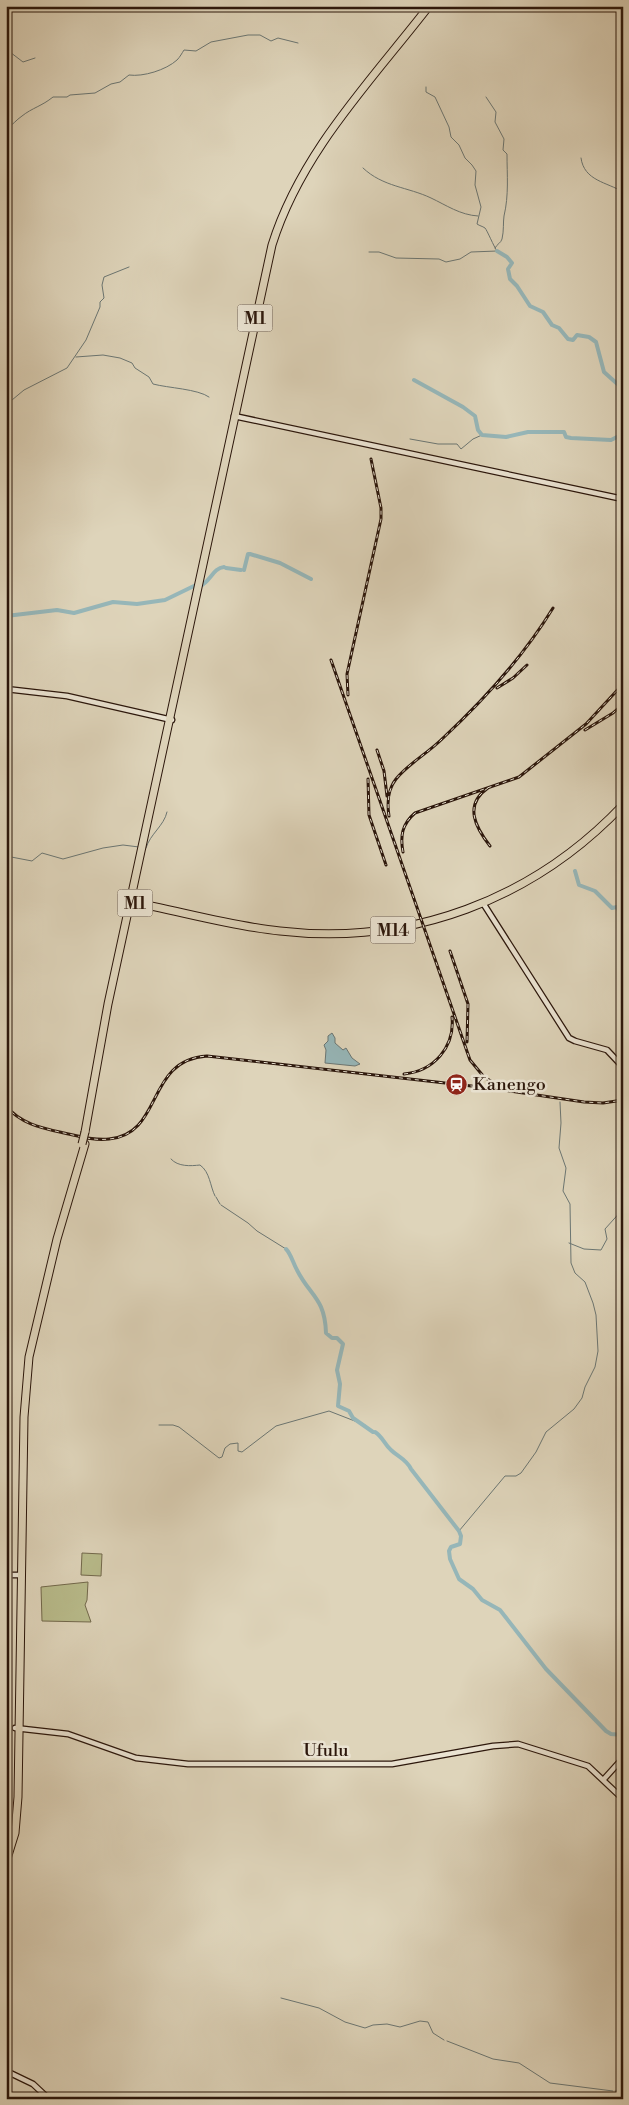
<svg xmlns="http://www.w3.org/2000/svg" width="629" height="2105" viewBox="0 0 629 2105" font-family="'Libre Bodoni',serif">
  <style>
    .green { fill: #b8bb8b; stroke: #72684b }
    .water { fill: #96b6b8; stroke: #6b7673 }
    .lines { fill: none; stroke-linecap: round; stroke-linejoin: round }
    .stream { stroke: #6b7673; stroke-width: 1 }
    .river { stroke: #96b6b8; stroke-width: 4 }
    .secondary-casing { stroke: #2b160b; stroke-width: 7 }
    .highway-casing { stroke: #2b160b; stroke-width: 9 }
    .secondary { stroke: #eae3d2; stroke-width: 4.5 }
    .highway { stroke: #ded4ba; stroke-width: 7 }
    .rail-casing { stroke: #2b160b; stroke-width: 3 }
    .rail { stroke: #eae3d2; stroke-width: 1; stroke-dasharray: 4; stroke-linecap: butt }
    .highway-bridge-casing { stroke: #2b160b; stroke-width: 9; stroke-linecap: butt }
    .highway-bridge { stroke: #ded4ba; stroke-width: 7 }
    .labels { text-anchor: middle; stroke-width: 5; stroke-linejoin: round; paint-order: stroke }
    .shield { fill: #eae3d2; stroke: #645447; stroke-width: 1 }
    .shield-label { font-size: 16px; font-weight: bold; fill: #2b160b }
    .poi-label { font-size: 18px; fill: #2b160b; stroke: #eae3d2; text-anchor: start }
    .street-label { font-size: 18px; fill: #2b160b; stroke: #eae3d2 }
  </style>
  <rect width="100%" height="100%" fill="#ded4ba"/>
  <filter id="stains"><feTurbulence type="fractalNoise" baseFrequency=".004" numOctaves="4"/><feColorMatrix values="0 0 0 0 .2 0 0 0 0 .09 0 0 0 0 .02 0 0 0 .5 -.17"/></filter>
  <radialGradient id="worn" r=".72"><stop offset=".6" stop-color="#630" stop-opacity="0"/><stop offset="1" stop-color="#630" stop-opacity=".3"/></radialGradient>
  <!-- green -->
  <path class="green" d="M82,1553L102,1554L101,1576L81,1575Z
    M88,1582L87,1600L85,1605L91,1622L42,1621L41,1587Z"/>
  <!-- water -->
  <path class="water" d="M332,1033L335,1038V1043L343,1050L346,1048L352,1058L360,1064L355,1066L325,1063L326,1050L324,1045L328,1041V1036Z"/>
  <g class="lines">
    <!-- stream -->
    <path class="stream" d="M6,49L23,62L35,58
      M486,97L496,112L495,122L504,139L503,150L507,154C507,175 509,195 504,216C503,222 504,231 502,239C501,243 497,244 495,248
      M6,129C13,125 16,120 22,116C32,108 42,106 53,97H67L70,95L95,93L111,84L120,82L129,75C143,77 166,70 177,60C180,57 182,53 184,50L196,51L211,42L248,35H260L271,41L278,38L298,43
      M581,158C584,181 607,182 623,192
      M363,168C383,187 408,187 431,198C446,205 460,215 478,216
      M369,252H379L396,258L439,259L446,262L460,259L471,252L497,251C494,247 487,230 485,228C482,226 480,226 477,224L481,207L475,185L476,171L472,165L465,158L459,145L451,137L449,127L435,97L426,92V87
      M76,357L103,355L120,358L132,363L135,368L149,377L153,384C168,388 198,389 209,397
      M6,402L12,400L24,390L67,368L86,340L100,307V302L104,298L102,285L104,277L129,267
      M410,439L438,444H457L461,449L473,439L482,435
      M146,848C150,834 164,826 167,812
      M6,856L32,861L42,853L63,859L103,848L123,845L139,847
      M171,1159C178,1167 191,1166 200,1165C210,1172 210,1186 215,1196
      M216,1197L220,1204
      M221,1205L248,1223L257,1231L286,1249
      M569,1243L584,1249L601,1250L607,1239L605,1229L623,1209
      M159,1425H173L179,1427L219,1458L222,1457L225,1448L230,1444L238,1443V1451L242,1452L276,1426L329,1411L365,1425
      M459,1531L505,1476H516L521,1473L536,1452L546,1432L574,1409L582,1398L585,1387L595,1367L598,1351L596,1315L593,1303L585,1282L575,1273L571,1263L570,1204L563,1191L566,1168L559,1148L561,1123L560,1102
      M281,1998L319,2008L345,2022L365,2028L373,2025L387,2024L400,2027L420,2021L428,2022L433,2033L444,2040
      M447,2041L493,2059L519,2063L550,2083L613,2091
      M615,2091H623"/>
    <!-- river -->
    <path class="river" d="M497,251L507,257L512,263L508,269L510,279L517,286L530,306L543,312L552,325L559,328L568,339L573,340L577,335L589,337L596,342L604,372L623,389
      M414,380L463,407L475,416L478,430L482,435L506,437L528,432H564L566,437L571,438L611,440L617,437H623
      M226,568L241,570
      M244,570L248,554H250L280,563L311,579
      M200,586C210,582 213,568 224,567
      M6,616L57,610L74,613L113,602L137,604L165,600L196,585
      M575,871L579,885L595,891L612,908L617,907L623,918
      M286,1249C291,1254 293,1263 297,1270C310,1296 325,1298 326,1333L332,1338H337L343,1344L337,1370L340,1384L338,1406L349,1411L353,1418L373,1432
      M375,1432C383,1437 384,1444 391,1450C398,1457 406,1459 411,1469L459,1531L461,1536L460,1544L451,1547L449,1551L450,1559L459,1579L473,1589L482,1600L500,1610L546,1669L606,1731L611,1734L623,1735"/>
    <defs>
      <path id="secondary" d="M234,416L623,499
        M6,689L67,696L172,720
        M483,903L569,1038L575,1041L607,1050L623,1067
        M623,1567V1586
        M6,1575H20
        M15,1728L68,1734L136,1758L188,1764H392L493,1746L518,1744L588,1766L623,1799
        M604,1779L623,1758
        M6,2071L33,2084L49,2099"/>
      <path id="highway" d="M131,902C180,911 230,926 280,931C410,946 533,900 623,805
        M85,1132L108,1004L272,245C301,152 371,81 429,6
        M6,1862L15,1833L18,1797L24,1417L29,1357L57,1239L85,1144"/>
    </defs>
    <!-- secondary casing -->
    <use href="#secondary" class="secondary-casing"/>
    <!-- highway casing -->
    <use href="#highway" class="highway-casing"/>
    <!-- secondary -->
    <use href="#secondary" class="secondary"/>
    <!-- highway -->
    <use href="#highway" class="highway"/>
    <defs>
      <path id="rail" d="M331,660L470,1060L484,1077L501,1087
        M497,688L513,678L527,665
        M348,695L347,674L381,519V508L371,459
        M585,730L613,713L623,704
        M377,750L384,771L387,796
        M368,779L369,815L386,865
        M488,788C463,805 476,828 490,846
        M389,816C387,804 388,789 396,779C408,764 428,753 442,739C484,700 523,657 553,608
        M403,852C400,836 402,824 415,813L519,777L586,724L623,684
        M450,951L468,1004L467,1042
        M404,1074C434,1071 455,1047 452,1017
        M6,1106C21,1124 42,1128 64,1133C78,1136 94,1141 109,1139C164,1134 145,1060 207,1056L489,1088L584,1102L603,1103L623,1100"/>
    </defs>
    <!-- rail casing -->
    <use href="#rail" class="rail-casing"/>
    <!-- rail -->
    <use href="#rail" class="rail"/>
    <defs>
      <path id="highway-bridge" d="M82,1144L85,1132"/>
    </defs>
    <!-- highway-bridge casing -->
    <use href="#highway-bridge" class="highway-bridge-casing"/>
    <!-- highway-bridge -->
    <use href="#highway-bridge" class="highway-bridge"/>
  </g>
  <!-- icons -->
  <defs>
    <symbol id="station-disc" viewBox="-11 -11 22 22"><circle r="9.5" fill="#8f2418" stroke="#eae3d2"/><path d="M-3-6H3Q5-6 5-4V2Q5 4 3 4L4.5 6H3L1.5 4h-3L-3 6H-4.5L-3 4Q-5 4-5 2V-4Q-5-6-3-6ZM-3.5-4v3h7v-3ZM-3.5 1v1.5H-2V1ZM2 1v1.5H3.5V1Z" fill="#fff"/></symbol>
  </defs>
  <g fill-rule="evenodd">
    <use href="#station-disc" x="444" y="1072" width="25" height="25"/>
  </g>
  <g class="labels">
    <!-- shield labels -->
    <g class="shield">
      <rect x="237.5" y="304.5" width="35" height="27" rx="4"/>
      <rect x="117.5" y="889.5" width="35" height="27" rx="4"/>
      <rect x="370.5" y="916.5" width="45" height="27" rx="4"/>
    </g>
    <g class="shield-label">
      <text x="255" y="324">M1</text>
      <text x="135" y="909">M1</text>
      <text x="393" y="936">M14</text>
    </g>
    <!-- poi labels -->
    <g class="poi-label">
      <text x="473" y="1090">Kanengo</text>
    </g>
    <!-- street labels -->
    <g class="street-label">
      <text x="326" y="1756">Ufulu</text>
    </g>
  </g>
  <!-- margin -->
  <rect width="629" height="2105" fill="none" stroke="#ded4ba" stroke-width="25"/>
  <rect x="8" y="8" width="614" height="2090" fill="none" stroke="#2b160b" stroke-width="2.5"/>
  <rect x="12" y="12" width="604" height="2080" fill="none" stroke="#2b160b"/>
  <rect width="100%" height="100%" filter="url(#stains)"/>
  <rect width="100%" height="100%" fill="url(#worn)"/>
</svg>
